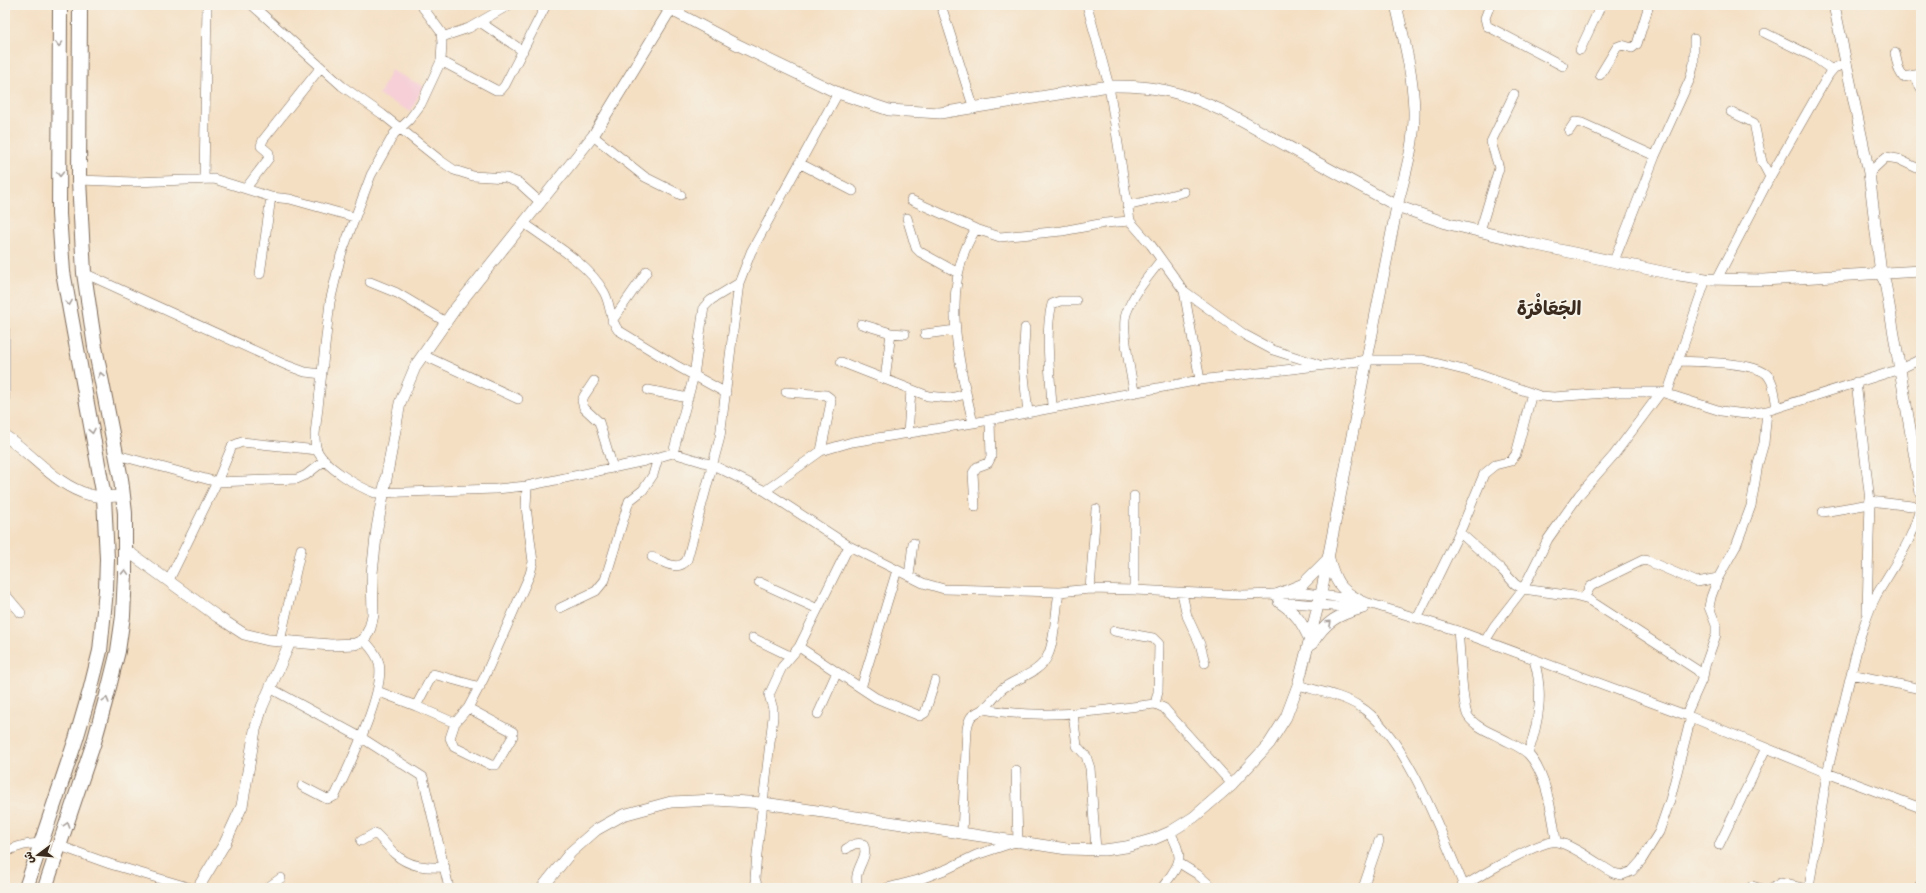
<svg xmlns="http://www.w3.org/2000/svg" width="1926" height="893" viewBox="0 0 1926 893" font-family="'Patrick Hand','Playpen Sans Arabic',sans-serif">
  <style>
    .built { fill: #f6cfd7 }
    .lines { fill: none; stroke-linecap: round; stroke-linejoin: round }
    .minor-casing { stroke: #7c6958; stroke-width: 10 }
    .tertiary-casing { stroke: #7c6958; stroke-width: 12 }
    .primary-casing { stroke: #7c6958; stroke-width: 16 }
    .minor { stroke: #fff; stroke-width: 9 }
    .tertiary { stroke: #fff; stroke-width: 11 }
    .primary { stroke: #fff; stroke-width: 14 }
    .oneway { stroke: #a79f9a }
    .labels { text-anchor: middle; stroke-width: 4; stroke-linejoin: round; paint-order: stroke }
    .district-label { font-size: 19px; font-weight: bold; fill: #3b2a1e; stroke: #f7f3e8 }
  </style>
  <rect width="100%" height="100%" fill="#f7f3e8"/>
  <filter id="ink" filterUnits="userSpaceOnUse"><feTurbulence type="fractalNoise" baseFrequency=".025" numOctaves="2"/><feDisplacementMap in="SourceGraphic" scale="8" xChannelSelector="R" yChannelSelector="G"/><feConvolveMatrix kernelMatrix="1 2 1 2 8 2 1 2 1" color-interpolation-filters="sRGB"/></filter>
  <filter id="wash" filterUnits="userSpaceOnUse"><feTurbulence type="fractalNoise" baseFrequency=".012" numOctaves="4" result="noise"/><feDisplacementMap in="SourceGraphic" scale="16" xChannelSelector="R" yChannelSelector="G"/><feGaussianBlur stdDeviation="0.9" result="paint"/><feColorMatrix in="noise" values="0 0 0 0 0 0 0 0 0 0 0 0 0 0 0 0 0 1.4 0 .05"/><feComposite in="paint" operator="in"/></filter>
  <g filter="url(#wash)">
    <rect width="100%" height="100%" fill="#f4dfc3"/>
    <!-- built -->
    <path class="built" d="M391,70L423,86L411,112L379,95Z"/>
  </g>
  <g filter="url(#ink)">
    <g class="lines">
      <defs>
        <path id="minor" d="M252,5L342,86L382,114L441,161L454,170L473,176L506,178L519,183L540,202
          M421,5L441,32L442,43L441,61L421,104L409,120L394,134L371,175L341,255L330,302L315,434C315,439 315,445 317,450C324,466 358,487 375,493L496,489L527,486L645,461L673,453L713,465L765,491L849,546L923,583L944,589L1059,592L1090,589L1134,590L1242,595L1305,593L1359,600L1458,631L1691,717L1827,773L1921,808
          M941,5L974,109
          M1087,5L1109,86L1130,221L1151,245L1184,291L1200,380
          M1490,5L1485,18L1487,26L1563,66
          M480,22L523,51
          M1765,33L1814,57L1832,70
          M442,37L469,28L509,5
          M1580,50L1601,5
          M1895,53L1899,70L1903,77L1921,74
          M441,61L496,90H501L505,85L546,5
          M1600,75L1617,47L1622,45L1632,48L1637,44L1649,5
          M1914,76L1921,88
          M1731,112L1754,123L1762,162L1770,177
          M1569,131L1575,122L1582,123L1655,156
          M593,136L645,177L681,195
          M799,163L853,191
          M1869,173L1886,157L1898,159L1921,170
          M204,179L207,5
          M79,180L134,182L214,179L271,197L290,199L354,217
          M246,188L269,158V153L261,146L263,140L321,67
          M911,200L976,229L1000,237L1062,231L1105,223L1130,221
          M1127,206L1184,192
          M907,218L916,248L920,252L958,273
          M524,223C551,243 587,262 604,292C611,304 609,318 618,330L677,366L726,393
          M1480,231L1499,168L1491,142L1514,94
          M1614,261L1655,156L1690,79L1694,63V39
          M84,273L286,365L305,372L322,374
          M260,274L271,197
          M1717,279L1770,177L1829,74L1834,68L1847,63
          M370,282L397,293L446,322
          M1184,291L1245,335L1273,350L1317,364
          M612,321L647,271
          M861,324L891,333L885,379
          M1025,328L1023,366L1028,413
          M5,331V420
          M891,333L905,334
          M925,334L956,330
          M423,355L518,399
          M1678,361C1697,362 1759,361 1769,377C1775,385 1775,398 1777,408
          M841,362L928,396L950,398L966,394
          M594,381L584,396L582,401L584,408L599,422L613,468
          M1856,382L1870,501L1867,612
          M648,390L688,398
          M1134,391C1131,374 1121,329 1126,314C1133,294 1148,277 1161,260
          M786,392L826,395L830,398L831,402L821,451
          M1667,394L1706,279
          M1052,408C1051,378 1044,333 1052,304L1060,301H1076
          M973,423C959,363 939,285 976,229
          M908,434L911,390
          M673,453L694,375L704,307L711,300L739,283
          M117,455L217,482L297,479L306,475L325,460
          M765,491L821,451L852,442L973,423L1200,380L1368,360H1423L1468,371L1540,396L1554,397L1619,392H1661L1721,411L1746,414L1767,411L1900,369L1921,359
          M1134,496V590
          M1870,501L1920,507
          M975,507L973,473L977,467L988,463L991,457L990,420
          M1823,512L1870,504
          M1459,532L1501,569L1515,584L1523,589L1574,596L1589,600L1697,670L1703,677
          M652,557C664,562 678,572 687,560L720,437L739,283L751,252L838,93
          M909,576L913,543
          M169,580L217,482L232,446L242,442L317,450
          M759,582L818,609
          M1090,589L1096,509
          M1182,593L1187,616L1200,644L1205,663
          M5,594L21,613
          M1584,598L1590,587L1596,583L1643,560L1648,561L1697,582L1718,578
          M1279,602L1358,608
          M560,608L596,591L605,580L629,501L643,490L653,475L658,458
          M1418,617L1462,527L1484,474L1495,465L1511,461L1516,454L1532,393
          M1114,631L1153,638L1159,644L1158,692L1155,704
          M1458,631C1460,646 1462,707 1468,716C1475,727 1492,733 1503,739C1512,744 1523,748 1529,755C1546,773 1553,817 1556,841
          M753,638L790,656
          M280,641L301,549
          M1485,641L1495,625L1523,589L1548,539L1579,495L1614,455L1661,392
          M799,647L876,698L920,716L925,713L935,681
          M1851,674L1921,689
          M1298,685C1318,691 1341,695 1359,706C1405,733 1442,836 1464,886
          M270,688L362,738L423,777L449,888
          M861,688L897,570
          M377,691L416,706L433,674L480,687
          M416,706L455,723
          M468,708L513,732V736L496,765H491L454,747L450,738L455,723L468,708L484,678L530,574L533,562L526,507L527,486
          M984,709C1040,720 1098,711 1155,704L1164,708L1170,715L1232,784
          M818,714L837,672
          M1073,714L1077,746L1086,756L1090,768L1096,850
          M1686,715L1703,677L1705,666L1716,635V625L1709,607L1711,597L1718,578L1736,546L1751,506L1758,464L1764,443L1767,411
          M1528,754C1539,721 1544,693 1534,660
          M1016,770L1018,843
          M302,786L327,799L335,796C348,768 386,691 379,663C377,654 370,647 364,640
          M962,834L967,729C970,714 972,716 983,709C991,704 995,695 1002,689C1016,678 1041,673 1048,655C1055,641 1056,609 1059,592
          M361,841L375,833C382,839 388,847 395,854C409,867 427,868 445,867
          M1719,845L1766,748
          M60,846L110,864L191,888
          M846,849C852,845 856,842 863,844C869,854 859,864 857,875C856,879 857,884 858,888
          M5,853C17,845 28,844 42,843
          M1179,863L1197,874L1213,888
          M1752,886L1759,888
          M267,888L281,878
          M758,888L755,878L757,854L773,717V709L769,695L782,667L799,647L849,546
          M887,888L918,880L947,869L976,855L1015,842
          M1162,888C1179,864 1186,861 1170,832
          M1363,888L1379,841
          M1461,888C1476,878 1541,839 1557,842C1571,844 1600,865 1613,873L1622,875L1632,871L1641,861L1659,832L1670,800L1691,717
          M1773,888L1780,883L1802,888
          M1809,888L1827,773L1860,637C1865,623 1869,609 1876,596C1894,565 1916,537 1921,501
          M1919,888L1921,884"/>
        <path id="tertiary" d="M662,5L734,43L838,93L889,110L940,113L1109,86C1155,85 1182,92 1223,111L1397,206L1449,224L1532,244L1672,274L1706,279L1763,280L1921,271
          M1834,5L1869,173L1881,274L1885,282L1921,493
          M5,436C33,454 56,486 90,495C101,498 113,496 124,496
          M126,550L218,617L244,634L268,640L331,645L355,644L364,640L370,628L373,615L372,573L377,528L400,403L416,365L455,309L593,136L673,5
          M1329,559C1335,581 1339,589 1359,600
          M1276,595L1303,584L1327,560
          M1279,602C1297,614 1301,621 1310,640
          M1312,644C1326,621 1337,615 1363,608
          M198,888L225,843L242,806L255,730L262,707L290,642
          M542,888L571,852L596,830L623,815L671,802L715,800L764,803L1067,849L1104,850L1126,847L1154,839L1170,832L1194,817L1232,784L1269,744L1286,717L1298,685L1321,594L1397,206C1405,175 1415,143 1414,110C1413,75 1404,39 1396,5"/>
        <path id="primary" d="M26,888L76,739L90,691L100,651L106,590L107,559L104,497L63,272L59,214L60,5
          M45,888L94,742L107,695L118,651L123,616L125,574V513L121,479L95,347L84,273L79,180L80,5"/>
      </defs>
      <!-- minor casing -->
      <use href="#minor" class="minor-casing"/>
      <!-- tertiary casing -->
      <use href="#tertiary" class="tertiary-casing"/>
      <!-- primary casing -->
      <use href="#primary" class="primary-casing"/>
      <!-- minor -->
      <use href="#minor" class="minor"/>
      <!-- tertiary -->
      <use href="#tertiary" class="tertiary"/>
      <!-- primary -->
      <use href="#primary" class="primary"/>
    </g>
    <!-- one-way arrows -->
    <defs><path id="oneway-chevron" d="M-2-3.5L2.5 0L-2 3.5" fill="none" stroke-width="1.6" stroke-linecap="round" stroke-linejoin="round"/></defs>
    <g class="oneway">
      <use href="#oneway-chevron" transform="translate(59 44) rotate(91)"/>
      <use href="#oneway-chevron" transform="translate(60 174) rotate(91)"/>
      <use href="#oneway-chevron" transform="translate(69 303) rotate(81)"/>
      <use href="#oneway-chevron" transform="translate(101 375) rotate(-101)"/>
      <use href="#oneway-chevron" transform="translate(92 431) rotate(79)"/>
      <use href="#oneway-chevron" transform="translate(125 572) rotate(-88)"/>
      <use href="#oneway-chevron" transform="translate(1329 623) rotate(-43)"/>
      <use href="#oneway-chevron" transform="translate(106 700) rotate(-74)"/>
      <use href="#oneway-chevron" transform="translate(67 825) rotate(-72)"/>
    </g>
  </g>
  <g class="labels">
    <!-- district labels -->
    <g class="district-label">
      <text x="1549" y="315">الجَعَافْرَة</text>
    </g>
  </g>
  <!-- margin -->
  <rect width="1926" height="893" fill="none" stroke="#f7f3e8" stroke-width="20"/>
  <!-- north arrow -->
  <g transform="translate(38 855) rotate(254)" stroke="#f7f3e8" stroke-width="3" paint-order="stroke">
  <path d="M0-3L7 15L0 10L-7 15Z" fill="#3b2a1e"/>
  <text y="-6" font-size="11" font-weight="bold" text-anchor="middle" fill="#3b2a1e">ش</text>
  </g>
</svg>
